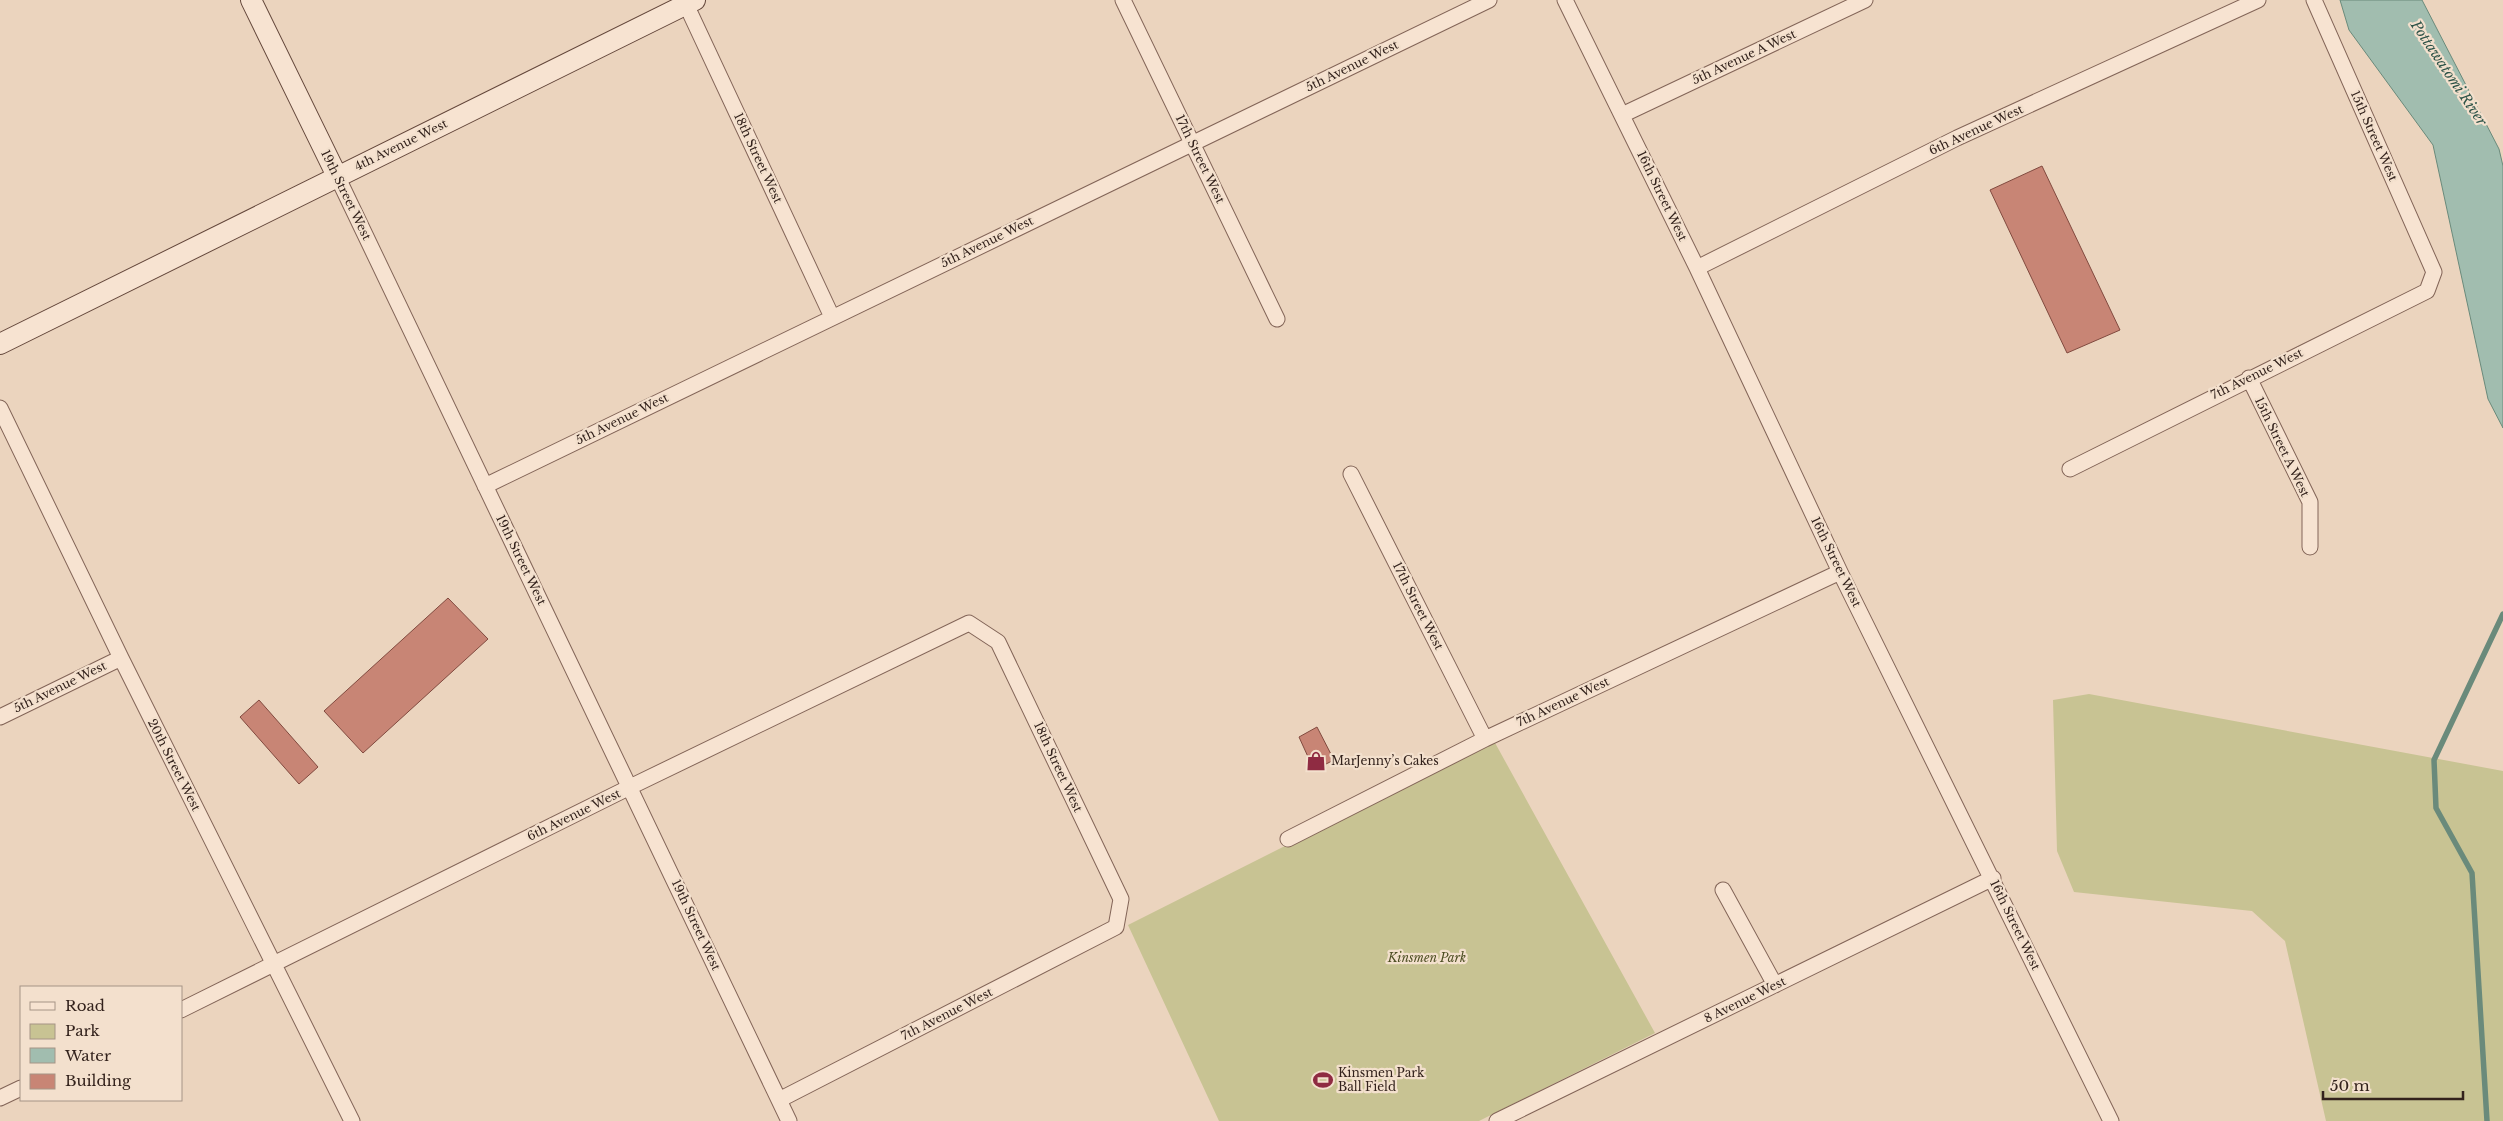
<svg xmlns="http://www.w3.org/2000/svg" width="2503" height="1121" viewBox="0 0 2503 1121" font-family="'Libre Baskerville',serif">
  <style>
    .green { fill: #c8c393 }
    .water { fill: #a1bdaf; stroke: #6a8a7b }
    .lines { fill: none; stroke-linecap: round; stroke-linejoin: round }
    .stream { stroke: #6a8a7b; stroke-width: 5.5 }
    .building { fill: #c88575; stroke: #814a3f }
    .street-casing { stroke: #836558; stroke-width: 17 }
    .secondary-casing { stroke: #64473b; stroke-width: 22 }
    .street { stroke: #f7e3d1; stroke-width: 15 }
    .secondary { stroke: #f7e3d1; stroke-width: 20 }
    .labels { text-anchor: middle; stroke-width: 4.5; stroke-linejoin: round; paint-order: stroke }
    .street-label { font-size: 12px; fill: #33221c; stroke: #f3e0cd }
    .poi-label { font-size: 12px; fill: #33221c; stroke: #f3e0cd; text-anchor: start }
    .park-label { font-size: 12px; font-style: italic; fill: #4d4e23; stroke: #f3e0cd }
    .water-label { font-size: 14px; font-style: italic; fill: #2c5247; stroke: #f3e0cd }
  </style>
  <rect width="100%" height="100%" fill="#ebd4be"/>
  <!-- green -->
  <path class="green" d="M2089,694L2503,771V1121H2326L2285,941L2252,911L2074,892L2057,851L2053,700Z
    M1494,741L1655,1033L1479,1121H1219L1128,925Z"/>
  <!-- water -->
  <path class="water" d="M2340,0H2422L2499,149L2503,166V428L2488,399L2433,145L2349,30Z"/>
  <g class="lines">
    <!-- stream -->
    <path class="stream" d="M2487,1121L2472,873L2436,808L2434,760L2503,614"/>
  </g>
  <!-- building -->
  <path class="building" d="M2042,166L2120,330L2067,353L1990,190Z
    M448,598L488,639L363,753L324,711Z
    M259,700L318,767L299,784L240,717Z
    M1317,727L1334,760L1314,770L1299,737Z"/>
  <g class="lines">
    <defs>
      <path id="street" d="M684,0L832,317
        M1123,0L1277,319
        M1565,0L1697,268L1840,572L2111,1121
        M1622,115L1865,0
        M337,176L789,1121
        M1697,268L1957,138L2258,0
        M2249,378L2310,502V547
        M0,408L121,658L352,1121
        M2070,469L2427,291L2434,272L2314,0
        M1351,474L1485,739
        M485,486L1489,0
        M0,717L121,658
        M1288,839L1485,739L1840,572
        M1723,890L1775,985
        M181,1010L630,787L969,623L998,642L1121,899L1116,927L779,1100
        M0,1098L21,1088
        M1497,1121L1993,878"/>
      <path id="secondary" d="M251,0L337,176
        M0,344L695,0"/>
    </defs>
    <!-- street casing -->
    <use href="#street" class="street-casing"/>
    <!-- secondary casing -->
    <use href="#secondary" class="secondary-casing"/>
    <!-- street -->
    <use href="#street" class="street"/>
    <!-- secondary -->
    <use href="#secondary" class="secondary"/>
  </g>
  <!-- icons -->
  <defs>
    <symbol id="shop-bare" viewBox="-9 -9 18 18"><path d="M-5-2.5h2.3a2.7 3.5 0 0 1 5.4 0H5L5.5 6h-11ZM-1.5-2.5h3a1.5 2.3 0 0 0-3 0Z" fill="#8f2b42" stroke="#f3e0cd" stroke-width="2.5" paint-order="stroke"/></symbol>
    <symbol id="stadium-bare" viewBox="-9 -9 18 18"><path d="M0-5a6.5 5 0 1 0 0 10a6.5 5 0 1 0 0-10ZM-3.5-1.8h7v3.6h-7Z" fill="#8f2b42" stroke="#f3e0cd" stroke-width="2.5" paint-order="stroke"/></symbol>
  </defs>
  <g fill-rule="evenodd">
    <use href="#shop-bare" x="1302" y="747" width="28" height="28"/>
    <use href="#stadium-bare" x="1309" y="1066" width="28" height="28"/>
  </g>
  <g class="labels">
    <!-- street labels -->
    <g class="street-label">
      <text transform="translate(1744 57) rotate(-25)" y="4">5th Avenue A West</text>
      <text transform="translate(1352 66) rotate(-26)" y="4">5th Avenue West</text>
      <text transform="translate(1976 130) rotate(-25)" y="4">6th Avenue West</text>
      <text transform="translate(2374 136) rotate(66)" y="4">15th Street West</text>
      <text transform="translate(401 145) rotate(-26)" y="4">4th Avenue West</text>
      <text transform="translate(758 158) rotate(65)" y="4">18th Street West</text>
      <text transform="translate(1200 159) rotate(64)" y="4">17th Street West</text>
      <text transform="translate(346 195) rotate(64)" y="4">19th Street West</text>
      <text transform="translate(1662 196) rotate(64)" y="4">16th Street West</text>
      <text transform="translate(987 242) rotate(-26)" y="4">5th Avenue West</text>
      <text transform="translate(2257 374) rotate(-26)" y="4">7th Avenue West</text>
      <text transform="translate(622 419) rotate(-26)" y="4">5th Avenue West</text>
      <text transform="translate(2282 447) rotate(64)" y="4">15th Street A West</text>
      <text transform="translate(521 560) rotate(64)" y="4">19th Street West</text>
      <text transform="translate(1836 562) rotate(64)" y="4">16th Street West</text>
      <text transform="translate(1418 606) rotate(63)" y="4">17th Street West</text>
      <text transform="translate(60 687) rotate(-26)" y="4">5th Avenue West</text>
      <text transform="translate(1563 702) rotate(-25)" y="4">7th Avenue West</text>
      <text transform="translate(174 765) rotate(63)" y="4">20th Street West</text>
      <text transform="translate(1058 767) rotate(65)" y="4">18th Street West</text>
      <text transform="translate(574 815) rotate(-26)" y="4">6th Avenue West</text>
      <text transform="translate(696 925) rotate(65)" y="4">19th Street West</text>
      <text transform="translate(2015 925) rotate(64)" y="4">16th Street West</text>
      <text transform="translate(1745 1000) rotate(-26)" y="4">8 Avenue West</text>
      <text transform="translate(947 1014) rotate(-27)" y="4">7th Avenue West</text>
    </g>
    <!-- poi labels -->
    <g class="poi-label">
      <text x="1331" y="765">MarJenny’s Cakes</text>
      <text x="1338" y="1077">Kinsmen Park<tspan x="1338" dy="14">Ball Field</tspan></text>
    </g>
    <!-- park labels -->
    <g class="park-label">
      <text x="1427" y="962">Kinsmen Park</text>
    </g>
    <!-- water labels -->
    <g class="water-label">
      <text transform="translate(2449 73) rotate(56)" y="5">Pottawatomi River</text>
    </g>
  </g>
  <!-- legend -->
  <rect x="20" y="986" width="162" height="115" fill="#f3e0cd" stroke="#a69486"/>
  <rect x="30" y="1002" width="25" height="8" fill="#f7e3d1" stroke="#a69486"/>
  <text x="65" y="1011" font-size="15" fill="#33221c">Road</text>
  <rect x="30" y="1024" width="25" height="15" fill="#c8c393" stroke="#a69486"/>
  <text x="65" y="1036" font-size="15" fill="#33221c">Park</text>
  <rect x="30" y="1048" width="25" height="15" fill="#a1bdaf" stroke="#a69486"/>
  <text x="65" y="1061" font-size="15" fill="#33221c">Water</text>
  <rect x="30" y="1074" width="25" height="15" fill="#c88575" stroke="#a69486"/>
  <text x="65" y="1086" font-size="15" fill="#33221c">Building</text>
  <!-- scale -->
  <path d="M2323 1091v8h140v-8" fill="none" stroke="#33221c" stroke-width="2.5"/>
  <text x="2330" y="1091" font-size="15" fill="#33221c" stroke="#f3e0cd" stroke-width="4" paint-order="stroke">50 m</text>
</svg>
